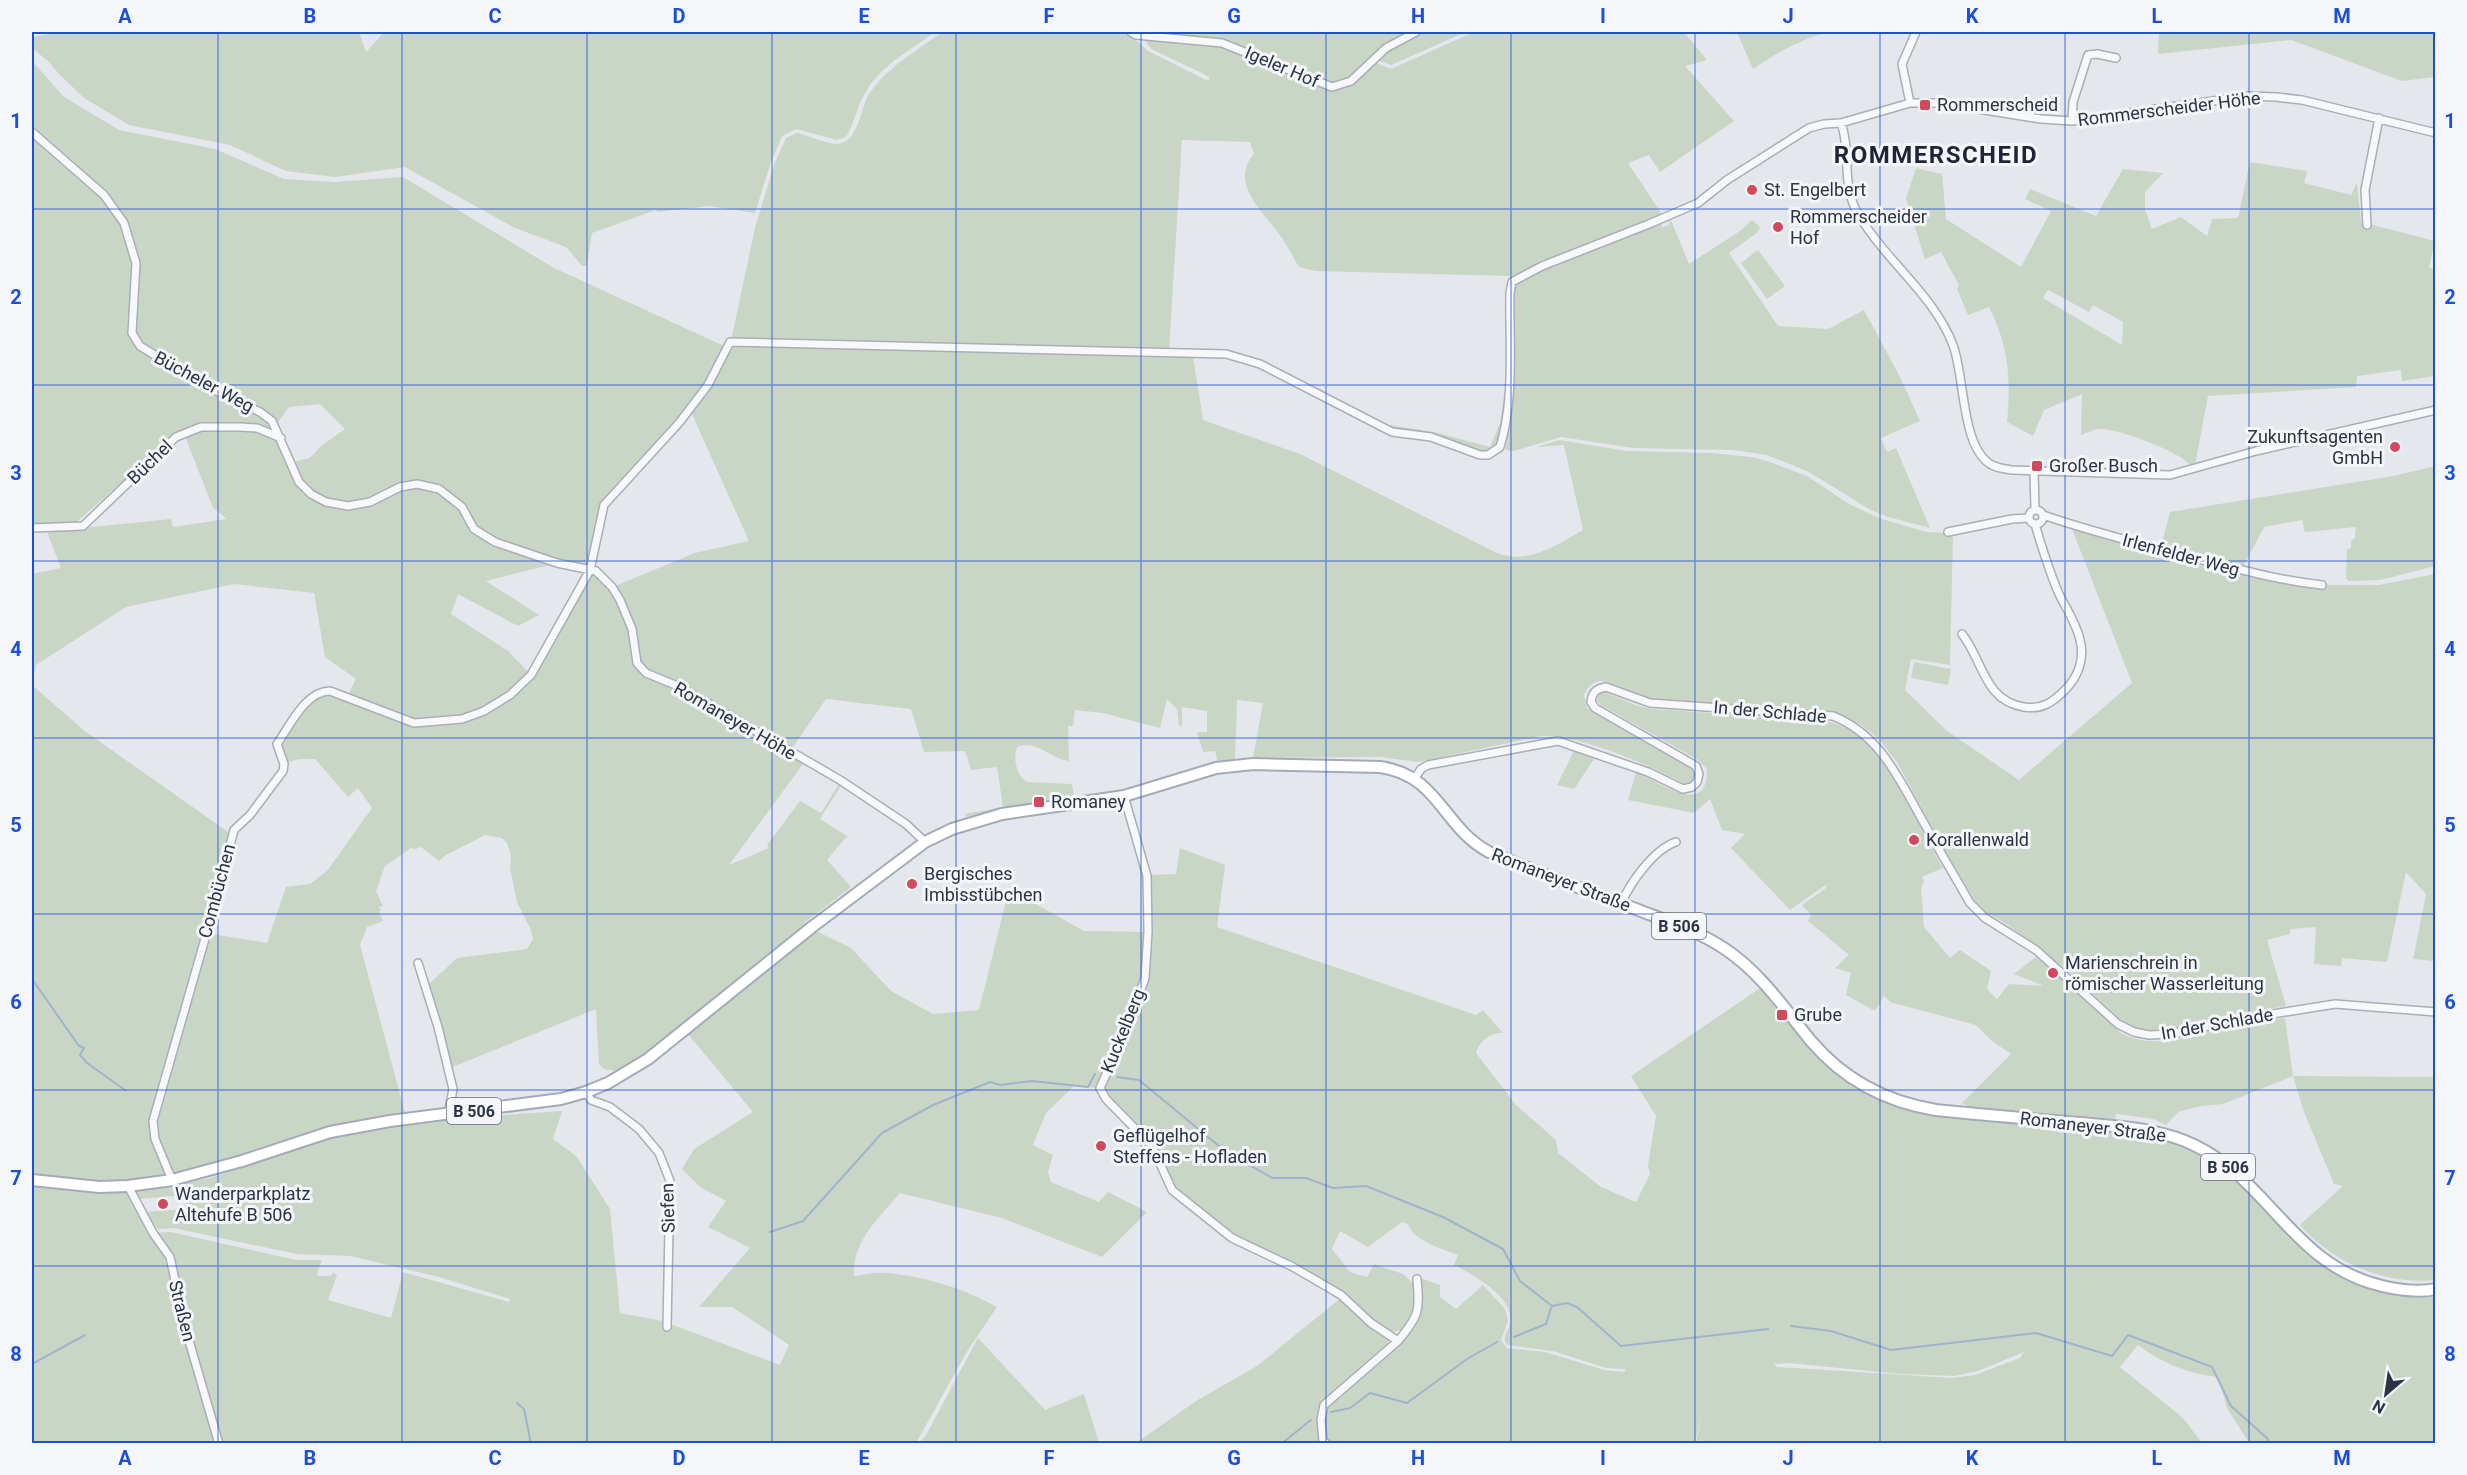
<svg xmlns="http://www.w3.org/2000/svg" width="2467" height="1475" viewBox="0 0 2467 1475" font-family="Roboto,sans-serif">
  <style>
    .green { fill: #c9d6c5; fill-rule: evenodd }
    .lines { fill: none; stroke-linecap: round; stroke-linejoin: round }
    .stream { stroke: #9fb4cc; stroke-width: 2 }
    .minor-casing { stroke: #a9aeb7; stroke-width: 10 }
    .primary-casing { stroke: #a3abb8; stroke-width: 14 }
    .minor { stroke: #f7f8fa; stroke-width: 7 }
    .primary { stroke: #fff; stroke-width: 10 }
    .grid { fill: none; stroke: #1d4ed8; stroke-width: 1.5; stroke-opacity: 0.55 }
    .poi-dot { fill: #d1495b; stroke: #f4f6f9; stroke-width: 2 }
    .labels { text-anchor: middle; stroke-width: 6; stroke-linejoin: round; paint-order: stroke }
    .shield { fill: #f4f6f9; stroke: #676e7b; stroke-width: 1.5 }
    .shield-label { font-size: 16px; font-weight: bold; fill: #2b3445 }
    .street-label { font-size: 18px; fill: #2b3445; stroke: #f4f6f9 }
    .poi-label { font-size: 18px; fill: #2b3445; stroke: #f4f6f9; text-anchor: start }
    .district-label { font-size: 24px; font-weight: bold; letter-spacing: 1.5px; fill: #1d2536; stroke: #f4f6f9 }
    .neatline { fill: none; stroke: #1d4ed8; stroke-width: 2 }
    .grid-label { font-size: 20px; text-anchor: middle; font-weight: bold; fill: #1d4ed8 }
  </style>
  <rect width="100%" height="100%" fill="#e4e7ec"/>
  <!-- green -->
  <path class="green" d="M63,32H359L366,52L384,32H935C912,49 883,64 867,90C857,104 855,123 846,137L837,140L796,129L782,136L771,162L755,213L709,206L657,212L656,210L592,233L587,266H582L566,247L515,228L405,167L335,177L286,171L230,145L129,125L84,98L59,74L49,62L32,48V37Z
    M942,32H1127L1148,51L1208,81L1210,78L1204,74L1151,49L1141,35L1211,42L1334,89L1351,83L1374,62L1391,69L1474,32H1684L1707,60L1685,66L1734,121L1660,172L1649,155L1628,163L1663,216L1527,272L1510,276L1315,271L1299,267C1292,256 1286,242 1277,231C1260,209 1230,182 1254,154L1250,142L1182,140L1169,350L1044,347L1037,345L1026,347L734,339L732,336L755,228L774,165L786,138L797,133C809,135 830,147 842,143C858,138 861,109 868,96C885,68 917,51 942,32Z
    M1138,32H1408L1390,41L1351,78L1332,84L1223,41Z
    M1421,32H1466L1391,65L1377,60L1385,51Z
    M1737,32H1829C1800,39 1777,53 1753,69Z
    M2159,32H2435V77L2402,81L2291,40L2158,54Z
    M32,61L64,97L119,130L215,149L284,179L335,182L403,177L554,268L724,346L695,399L610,494L587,567L565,561L486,581L539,615L518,626L458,594L451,614L508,651L530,674L509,694L483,710L462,718L413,721L348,695L356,679L325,657L314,593L234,584L126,607L36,665L32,684V574L61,568L46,529H72L171,519L173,527L227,519L213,508L185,436L200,431L275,433L298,482L311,492L300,481L292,462L310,458L321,446L345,429L320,404L289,407L275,426L261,410L199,381L145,349L134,333L132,241L106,195L32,131Z
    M32,134L103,196L123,223L134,263L131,334L140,348L260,414L274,429H199L176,435L72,526L32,527Z
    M2250,162L2307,171L2304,183L2351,195L2357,183L2361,222L2435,241L2429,267L2435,271V376L2402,381L2401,370L2357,376L2356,387L2208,396L2195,465L2191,466C2182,452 2116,428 2100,429C2094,429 2087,433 2081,435L2082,394L2044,410L2033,436L2007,422C2011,378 2009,347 1989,307L1968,315L1957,289L1959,285L1941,252L1925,259L1906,199L1916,168L1942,174L1946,219L2021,267L2051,211L2025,199L2030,189L2096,216L2123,169L2163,173L2145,192V209L2152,229L2181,217L2207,236L2212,219L2238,218ZM2048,290L2089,312L2093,305L2123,322L2122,345L2043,298Z
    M1670,218L1689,264L1740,231L1752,220L1760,227L1758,232L1729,253L1778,326L1828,329L1864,310L1900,377L1920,421L1881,438L1887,452L1896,448L1930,528L1888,517L1869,509L1809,472L1767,455L1733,450L1633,448L1561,437L1514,451L1506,450L1511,396L1513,291C1520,278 1531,274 1544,269L1661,222L1662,227L1669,225Z
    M1758,250L1785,286L1767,299L1741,263Z
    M738,345L1193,356L1203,420L1300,454L1495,552C1528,566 1554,546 1583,530L1564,445L1536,447L1559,440L1627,451L1712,453L1752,457L1770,462L1807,476L1849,504L1879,518L1926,532L1953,533L1950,665L1911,659L1905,690L1947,731L2019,780L2132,683L2072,529L2211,565L2307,585H2379L2435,574V961L2413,959L2426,894L2406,872L2387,962L2342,958L2341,966L2314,964L2316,927L2290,929V934L2267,940L2286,1006L2237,1014L2163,1032L2144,1031L2127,1025L2061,965L2005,923L1980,909L1945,851L1897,762L1879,739L1860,724L1828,712L1654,699C1640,696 1611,681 1602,681C1593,680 1587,688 1584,695L1587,708L1692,769L1696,772L1694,781L1685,784C1646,764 1585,736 1541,736L1418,762L1380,757L1253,758L1263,703L1237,700L1235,760L1218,763L1215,751L1203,752L1197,732H1207V711L1182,707V726L1179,725L1177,709L1167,699L1160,728L1103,713L1075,710L1073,726H1068L1069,761C1051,759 1035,739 1017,747C1013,759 1016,775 1027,782L1072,784L1074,797L1078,796V798L1039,802L966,817L965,814L1003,807L997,767L971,770L965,751L924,752L911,709L826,699L791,750L650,673L642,664L615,586L695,553L749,541L692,414L713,384L727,353L733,346Z
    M1505,393C1509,411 1505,439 1491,451H1478L1392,429L1383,424L1434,432L1490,447L1500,423Z
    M2435,466V566L2380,580L2349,581L2346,578L2347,549L2351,548V541L2355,538L2356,527L2305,532L2302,520L2264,527L2243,567L2161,547L2170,512L2394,476Z
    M588,569L610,590L631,631L639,670L688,693L803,764L729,865L769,848L767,845L800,801L821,813L840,782L842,784L820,819L847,836L827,860L851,887L804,923L809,927L647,1055L616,1071L604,1069L599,1064L596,1009L450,1068L427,986L457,958L527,949L533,939L531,930L517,902L510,868L511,855L507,843L502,838L485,835L446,855L439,861L421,847L414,849L411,848L385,866L376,891L383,906L379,907L381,910L379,912L383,921L367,927L360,945L405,1113L392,1118L175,1175L156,1137L154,1120L206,933L267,943L286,887L310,884L327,871L372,808L358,788L348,797L315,759H299L284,763L278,745L312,698L329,692L414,724L462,720L483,712L532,675Z
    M1914,662L1951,669L1948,685L1911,678Z
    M32,685L86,732L231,834L151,1118L152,1136L164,1171L161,1177L97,1182L32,1176Z
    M1604,692L1638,706L1652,709L1827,721C1840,725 1852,730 1864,739C1892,761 1923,835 1943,868L1922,877L1924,881L1921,888L1924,927L1950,958L1960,950L1991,971L1987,989L1997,999L2009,984L2044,986L2014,974L2036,957L2121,1033C2158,1053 2200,1031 2239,1024C2254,1021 2270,1020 2285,1018L2293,1076L2435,1077V1280C2385,1285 2333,1263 2300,1225L2343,1186L2334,1184L2304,1112L2293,1076L2223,1104L2201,1106L2178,1112L2166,1125L2154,1119L2116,1114L2115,1119L1971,1107L1962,1103L2011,1054L1992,1041L1976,1025L1890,1002L1884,996L1875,1011L1846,995L1851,973L1835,968L1849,955L1808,921L1811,914L1802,906L1803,904L1825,889L1827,884L1790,910L1731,848L1745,834L1722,830L1710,799L1694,813L1628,800L1636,772C1659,782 1708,819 1707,769L1698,760L1601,705L1597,701L1599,693Z
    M1574,751L1594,759L1574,789L1557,785Z
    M1180,848L1225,865L1217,927L1476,1015L1483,1010L1503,1033C1490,1032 1479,1042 1476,1053L1516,1105L1556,1140L1558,1153L1601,1187L1636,1202L1650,1174L1648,1166L1656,1116L1631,1076L1760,988L1779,1013L1820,1059L1844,1081L1867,1093L1893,1104L2118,1130L2162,1138L2195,1150L2233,1176L2308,1253L2330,1269L2346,1278L2435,1293V1443H2249L2227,1408L2218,1377C2188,1374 2162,1363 2138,1345L2120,1367L2183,1418L2202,1443H1696L1702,1411L1695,1443H1136L1196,1401L1257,1366L1342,1297L1388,1340V1346L1361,1374L1417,1318L1420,1283L1423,1279L1440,1285V1297L1456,1309L1483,1285L1505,1309L1508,1321L1501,1340L1507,1348L1545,1352L1604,1370L1625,1372V1369L1606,1368L1553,1351L1507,1345C1501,1337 1509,1332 1510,1323C1515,1297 1473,1275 1454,1265L1458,1255C1441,1248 1415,1242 1408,1224L1402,1222L1368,1247L1340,1231L1332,1249L1350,1272L1367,1277L1374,1264L1403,1274L1414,1284L1417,1309L1405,1329L1391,1332L1383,1329L1341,1294L1232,1237L1171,1188L1153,1144L1107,1098L1102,1086L1144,977L1148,875L1176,874ZM2024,1352L2020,1358L1975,1375L1952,1378L1777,1367L1774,1364L1789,1363L1900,1374L1954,1376L1978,1371Z
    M1009,889L1084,931L1146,932L1141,976L1124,1027L1098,1088L1074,1086L1046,1113L1033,1145L1053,1155L1048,1172L1051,1182L1099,1202L1108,1192L1147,1212L1102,1257L1002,1218L900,1193C879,1218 852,1241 854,1276C863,1275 873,1272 882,1273C918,1274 966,1289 997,1307L966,1353L916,1443L32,1444V1185L69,1191L128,1193L138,1214L152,1233L171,1232L296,1260H322L317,1274L319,1276H331L333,1272L337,1275L328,1300L391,1318L403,1272L509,1302L510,1299L439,1277L350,1256L297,1254L173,1228L158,1229L145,1212L186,1209L184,1195L138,1199L135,1193V1191L207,1179L334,1137L447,1119L562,1111L553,1139L576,1156L610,1209L620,1313L662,1321L780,1365L789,1345L732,1307H699L750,1248L708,1227L726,1201L700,1187L682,1169L694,1149L753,1112L688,1034L812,929L851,948L891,991L933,1014L979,1010Z
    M978,1338L1045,1410L1084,1394L1099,1443H919L926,1435Z"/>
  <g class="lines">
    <!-- stream -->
    <path class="stream" d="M32,979L79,1046L84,1048L80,1055L87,1063L125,1090
      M1117,1077L1139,1080L1225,1151L1272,1178H1306L1333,1188L1366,1186L1443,1217L1503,1249L1520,1281L1552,1306L1567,1303L1577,1307L1621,1346L1768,1329
      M770,1232L803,1221L882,1133L933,1105L990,1082L1000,1085L1032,1081L1088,1087L1095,1074
      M1791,1326L1831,1331L1891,1350L2036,1333L2112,1356L2128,1335L2212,1367L2231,1406L2268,1439V1444
      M1514,1337L1546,1324L1551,1308
      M32,1364L85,1335
      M517,1403L524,1409L531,1444
      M1331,1412L1350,1408L1370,1393L1407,1403L1467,1359L1497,1342
      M1281,1444L1311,1420"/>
    <defs>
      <path id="minor" d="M1131,32L1136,35L1222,43L1332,87L1351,81L1386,48L1416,32
        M1910,103L1902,64L1916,32
        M2072,121L2073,102L2088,55L2097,54L2116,58
        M1841,123C1851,150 1842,181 1855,208C1881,258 1932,291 1953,345C1965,377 1961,445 1990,464C1996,468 2005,469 2012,470L2170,475L2256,451L2436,410
        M32,132L104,195L124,223L136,263L132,333L140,346L200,383L260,412L272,421L299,482L311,494L326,502L348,506L370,502L400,487L417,484L439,489L462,507L474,529L495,542L557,563L596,571L612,587L620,600L632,629L637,663L646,673L680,687L840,780L906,824L925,842
        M2367,225L2365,190L2379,118
        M2034,470L2035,509
        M2029 517a7 7 0 1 1 14 0a7 7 0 1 1-14 0Z
        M2043,515C2092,532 2141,544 2191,557C2235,568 2276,580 2322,585
        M32,528L83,526L176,437L201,427H240L257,428L281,438
        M1948,532L2012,519L2029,518
        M1962,634C1983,660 1984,701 2024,707C2042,710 2053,702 2065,690C2078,677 2085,659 2080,640C2077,625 2066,608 2059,594C2049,571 2042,548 2035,524
        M1415,778L1421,769L1428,765L1558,741L1648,772L1683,789L1692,787L1697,782L1699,774L1696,766L1595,708L1591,702C1592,692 1596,689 1606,687L1650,703L1833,716C1881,735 1900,781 1924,823C1939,850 1955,877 1970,903L1985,918L2036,950L2118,1024L2134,1032L2149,1035L2172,1034L2235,1020L2335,1004L2436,1012
        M1124,796L1147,876L1148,932L1145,978L1127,1028L1100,1088L1106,1099L1152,1146L1172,1190L1232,1238L1293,1267L1341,1295L1371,1323L1398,1341C1419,1316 1420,1311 1417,1279
        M1621,904C1630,883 1654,849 1676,842
        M418,963L438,1027L453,1089L448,1115
        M586,1092L591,1100L610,1107L639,1129L659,1153L670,1181L667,1327
        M172,1180L155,1139L153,1121L214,907L234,830L250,815L283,771L284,764L277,744C290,726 305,691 330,691L414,723L462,719L484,711L510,695L531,675L590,570L604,505L679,423L708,385L730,342L1226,354L1260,364L1392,432L1431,437L1480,455H1488L1500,447C1515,398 1509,344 1510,293L1512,282L1542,266L1649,224L1698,203L1727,180L1809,128L1824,124L1841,123L1910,103H1940L2041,119L2072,121L2248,96L2276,97L2302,100L2436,133
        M128,1186L153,1233L170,1257L185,1327L219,1444
        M1327,1444L1323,1441L1321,1420L1324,1405L1398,1341"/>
      <path id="primary" d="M32,1180L99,1187L128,1186L172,1180L242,1161L330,1132L390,1121L561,1099L586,1092L608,1083L648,1059L812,927L925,842L952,829L1002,814L1124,796L1216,768L1253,764L1380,767C1439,775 1443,828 1489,852C1536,872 1585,890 1633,908C1664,920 1697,930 1725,949C1761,973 1784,1008 1811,1041C1844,1080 1886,1102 1936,1110C1984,1115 2032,1119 2081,1123C2119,1127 2161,1128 2196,1146C2271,1183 2293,1265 2382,1286C2399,1290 2418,1293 2436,1289"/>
    </defs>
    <!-- minor casing -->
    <use href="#minor" class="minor-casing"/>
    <!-- primary casing -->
    <use href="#primary" class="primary-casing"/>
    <!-- minor -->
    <use href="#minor" class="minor"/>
    <!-- primary -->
    <use href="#primary" class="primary"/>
  </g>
  <!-- grid -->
  <path class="grid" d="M218,32V1444M402,32V1444M587,32V1444M772,32V1444M956,32V1444M1141,32V1444M1326,32V1444M1511,32V1444M1695,32V1444M1880,32V1444M2065,32V1444M2249,32V1444M32,209H2436M32,385H2436M32,561H2436M32,738H2436M32,914H2436M32,1090H2436M32,1266H2436"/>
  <!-- markers -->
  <g class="poi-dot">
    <rect x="1919" y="99" width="12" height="12" rx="3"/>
    <circle cx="1752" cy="190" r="6"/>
    <circle cx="1778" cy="227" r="6"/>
    <circle cx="2395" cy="447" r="6"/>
    <rect x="2031" y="460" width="12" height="12" rx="3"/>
    <rect x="1033" y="796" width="12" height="12" rx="3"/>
    <circle cx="1914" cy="840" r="6"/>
    <circle cx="912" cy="884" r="6"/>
    <circle cx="2053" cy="973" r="6"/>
    <rect x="1776" y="1009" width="12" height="12" rx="3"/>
    <circle cx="1101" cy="1146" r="6"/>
    <circle cx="163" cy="1204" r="6"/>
  </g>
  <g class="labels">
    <!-- shield labels -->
    <g class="shield">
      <rect x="1652" y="913" width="54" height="26" rx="4.5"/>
      <rect x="447" y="1098" width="54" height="26" rx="4.5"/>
      <rect x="2201" y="1154" width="54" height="26" rx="4.5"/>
    </g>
    <g class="shield-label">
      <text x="1679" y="932">B 506</text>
      <text x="474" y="1117">B 506</text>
      <text x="2228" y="1173">B 506</text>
    </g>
    <!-- street labels -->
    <g class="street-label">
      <text transform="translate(1282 67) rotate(23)" y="6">Igeler Hof</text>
      <text transform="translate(2169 109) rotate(-7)" y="6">Rommerscheider Höhe</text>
      <text transform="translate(204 382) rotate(28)" y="6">Bücheler Weg</text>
      <text transform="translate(150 462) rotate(-44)" y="6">Büchel</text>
      <text transform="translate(2181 555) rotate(15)" y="6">Irlenfelder Weg</text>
      <text transform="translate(1770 712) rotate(5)" y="6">In der Schlade</text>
      <text transform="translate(735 721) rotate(30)" y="6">Romaneyer Höhe</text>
      <text transform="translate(1561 880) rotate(21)" y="6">Romaneyer Straße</text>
      <text transform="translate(217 891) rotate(-75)" y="6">Combüchen</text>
      <text transform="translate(2217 1024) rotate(-10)" y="6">In der Schlade</text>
      <text transform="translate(1123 1031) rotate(-68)" y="6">Kuckelberg</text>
      <text transform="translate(2093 1127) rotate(7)" y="6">Romaneyer Straße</text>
      <text transform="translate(668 1208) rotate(-92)" y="6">Siefen</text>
      <text transform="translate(182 1311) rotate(76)" y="6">Straßen</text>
    </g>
    <!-- poi labels -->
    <g class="poi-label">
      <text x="1937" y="111">Rommerscheid</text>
      <text x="1764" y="196">St. Engelbert</text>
      <text x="1790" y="223">Rommerscheider<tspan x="1790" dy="21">Hof</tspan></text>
      <text x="2383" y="443" text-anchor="end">Zukunftsagenten<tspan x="2383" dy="21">GmbH</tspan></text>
      <text x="2049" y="472">Großer Busch</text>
      <text x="1051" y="808">Romaney</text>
      <text x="1926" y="846">Korallenwald</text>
      <text x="924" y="880">Bergisches<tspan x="924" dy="21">Imbisstübchen</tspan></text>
      <text x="2065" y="969">Marienschrein in<tspan x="2065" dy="21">römischer Wasserleitung</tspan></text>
      <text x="1794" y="1021">Grube</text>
      <text x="1113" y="1142">Geflügelhof<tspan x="1113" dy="21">Steffens - Hofladen</tspan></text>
      <text x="175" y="1200">Wanderparkplatz<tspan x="175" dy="21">Altehufe B 506</tspan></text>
    </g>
    <!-- district labels -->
    <g class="district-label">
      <text x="1936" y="163">ROMMERSCHEID</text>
    </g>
  </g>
  <!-- border -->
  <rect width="2467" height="1475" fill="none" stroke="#f4f6f9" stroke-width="66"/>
  <!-- north arrow -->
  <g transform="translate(2386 1394) rotate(209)" stroke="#f4f6f9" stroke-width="4.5" paint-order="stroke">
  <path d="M0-4.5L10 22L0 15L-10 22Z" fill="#2b3445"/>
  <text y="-9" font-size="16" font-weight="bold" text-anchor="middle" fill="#2b3445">N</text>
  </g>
  <rect x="33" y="33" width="2401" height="1409" class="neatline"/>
  <g class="grid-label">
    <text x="125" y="23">A</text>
    <text x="310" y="23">B</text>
    <text x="495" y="23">C</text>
    <text x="679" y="23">D</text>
    <text x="864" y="23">E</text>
    <text x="1049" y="23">F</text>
    <text x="1234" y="23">G</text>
    <text x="1418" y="23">H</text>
    <text x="1603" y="23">I</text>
    <text x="1788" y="23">J</text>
    <text x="1972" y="23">K</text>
    <text x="2157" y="23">L</text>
    <text x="2342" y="23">M</text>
    <text x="16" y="128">1</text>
    <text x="2450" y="128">1</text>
    <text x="16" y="304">2</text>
    <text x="2450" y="304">2</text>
    <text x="16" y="480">3</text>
    <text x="2450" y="480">3</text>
    <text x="16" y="656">4</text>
    <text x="2450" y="656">4</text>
    <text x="16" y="832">5</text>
    <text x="2450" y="832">5</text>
    <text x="16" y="1009">6</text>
    <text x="2450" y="1009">6</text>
    <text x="16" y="1185">7</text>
    <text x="2450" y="1185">7</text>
    <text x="16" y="1361">8</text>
    <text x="2450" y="1361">8</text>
    <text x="125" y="1465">A</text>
    <text x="310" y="1465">B</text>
    <text x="495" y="1465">C</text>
    <text x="679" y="1465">D</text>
    <text x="864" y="1465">E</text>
    <text x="1049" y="1465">F</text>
    <text x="1234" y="1465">G</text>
    <text x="1418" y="1465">H</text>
    <text x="1603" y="1465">I</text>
    <text x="1788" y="1465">J</text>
    <text x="1972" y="1465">K</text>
    <text x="2157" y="1465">L</text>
    <text x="2342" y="1465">M</text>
  </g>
</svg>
